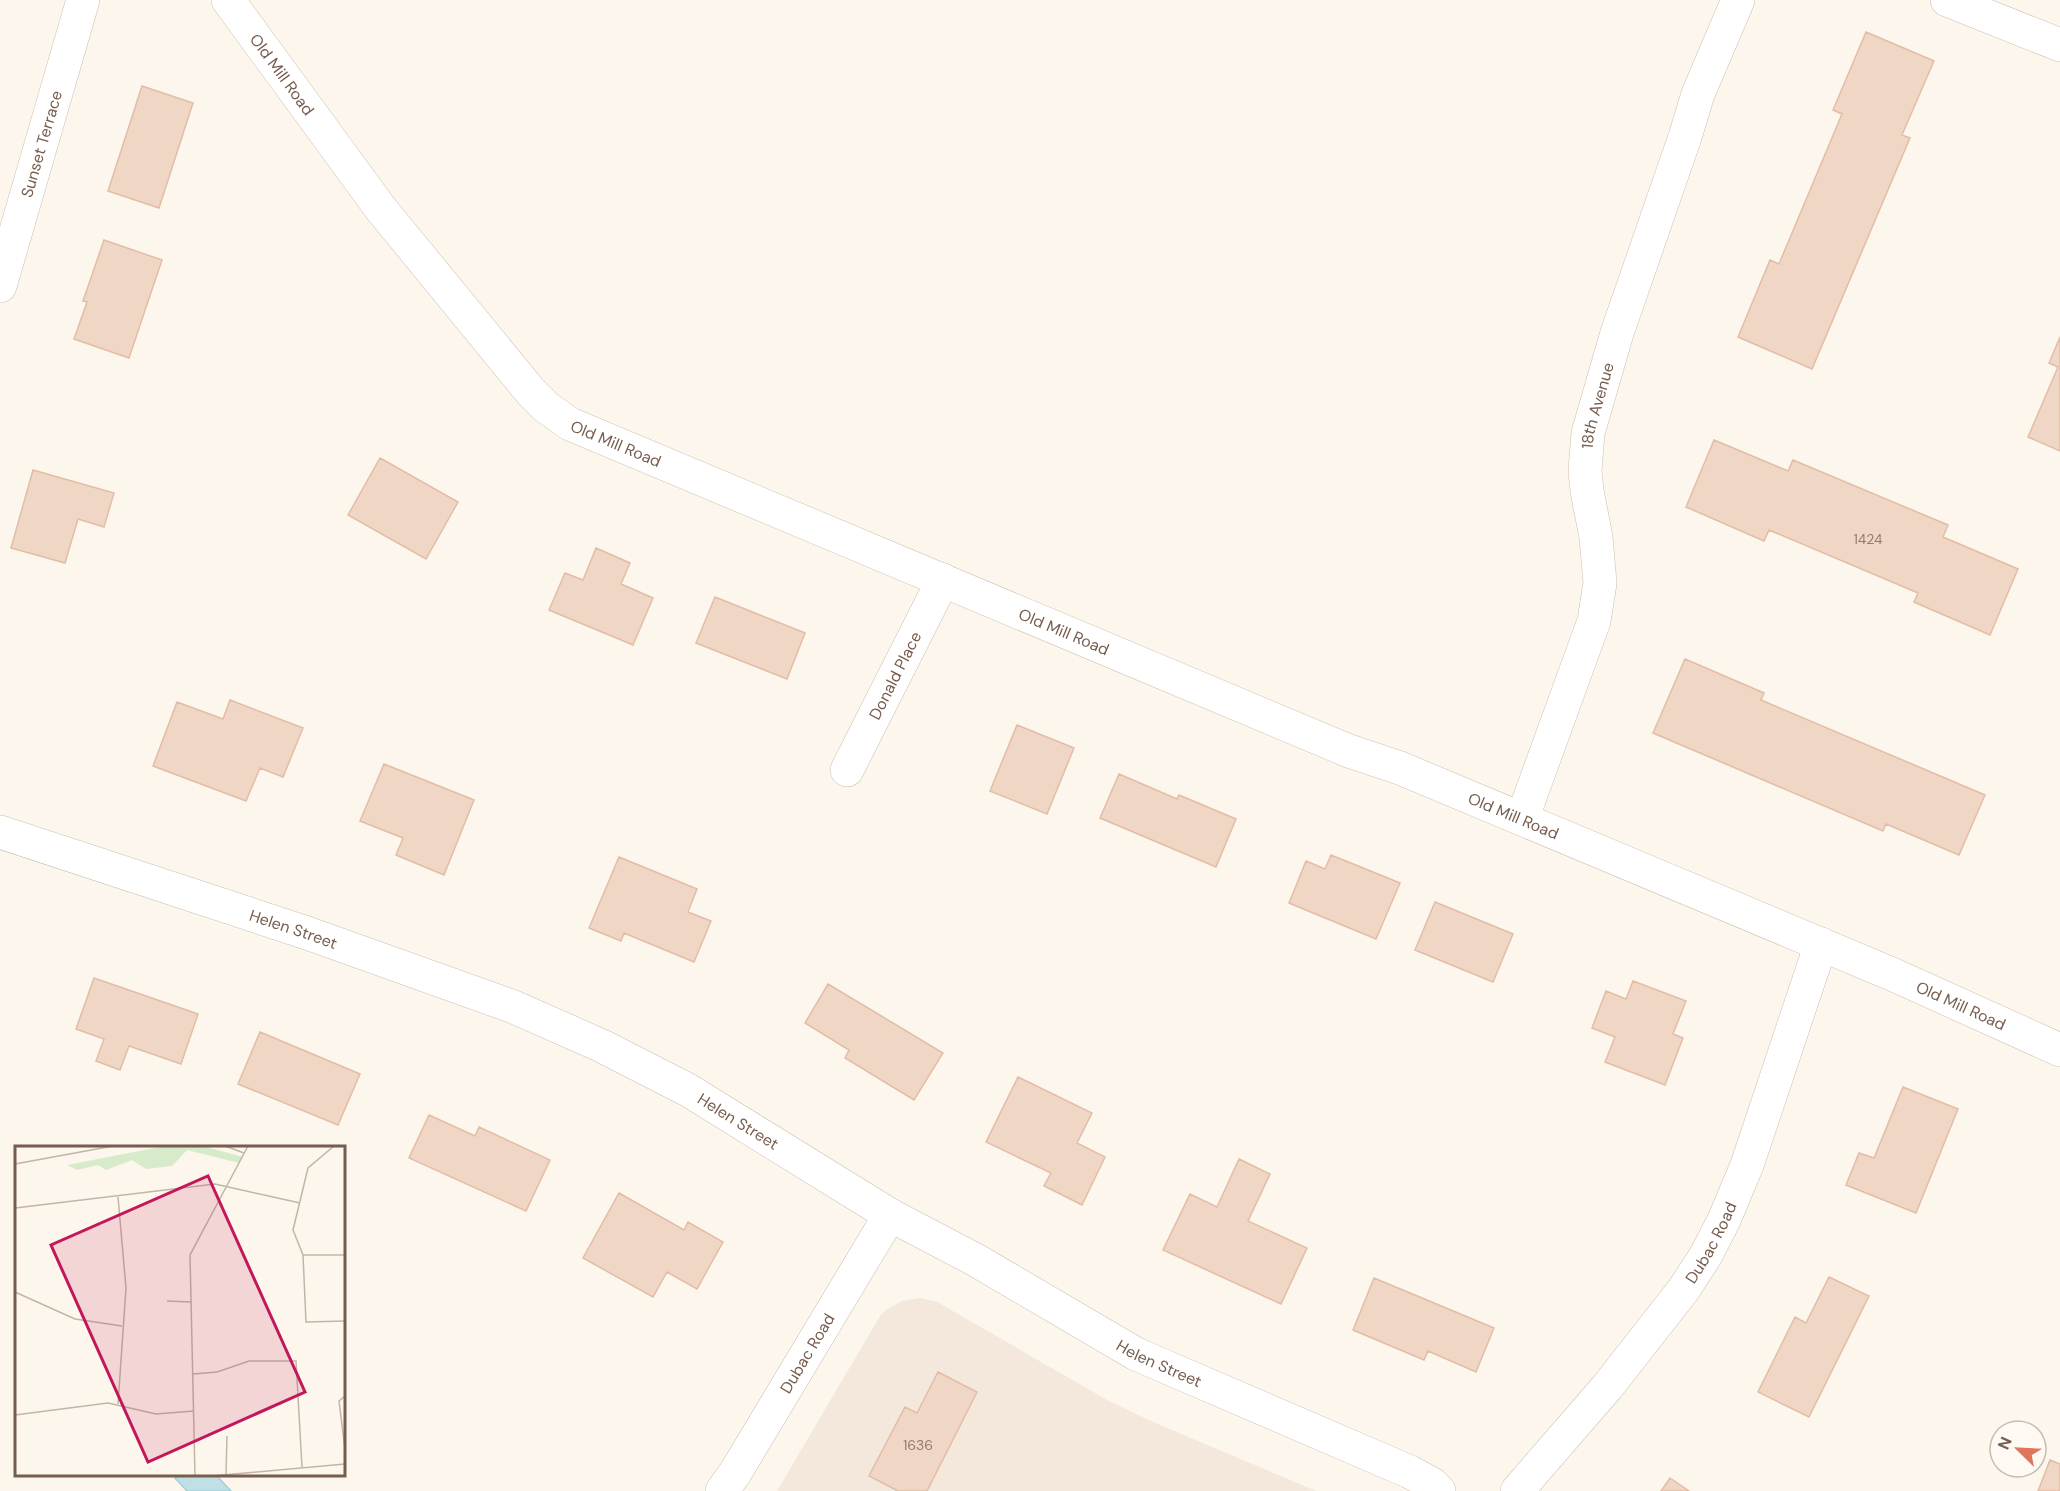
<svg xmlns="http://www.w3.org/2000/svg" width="2060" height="1491" viewBox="0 0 2060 1491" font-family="'DM Sans',sans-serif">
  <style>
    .residential { fill: #f3e8db }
    .water { fill: #c1e0e5; stroke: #a7cfd6; stroke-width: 1.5 }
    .building { fill: #f0d6c5; stroke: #e2bda6; stroke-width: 1.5 }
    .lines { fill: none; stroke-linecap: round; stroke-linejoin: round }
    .street-casing { stroke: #cebeb1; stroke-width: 34 }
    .secondary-casing { stroke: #d3c0b1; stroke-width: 34 }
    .street { stroke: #fff; stroke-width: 33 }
    .secondary { stroke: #fff; stroke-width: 33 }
    .labels { text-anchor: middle; stroke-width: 4.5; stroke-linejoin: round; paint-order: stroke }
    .number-label { font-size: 14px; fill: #957b6c }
    .street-label { font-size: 16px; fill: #775d4f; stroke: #fefaf3 }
    .inset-road { fill: none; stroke: #c3b4a8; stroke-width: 1.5 }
    .view { fill: #c2185b; fill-opacity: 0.15; stroke: #c2185b; stroke-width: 3 }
    .inset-edge { fill: none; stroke: #775d4f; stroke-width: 3 }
  </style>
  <rect width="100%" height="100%" fill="#fcf6ec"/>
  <!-- residential -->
  <path class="residential" d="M920,1298L937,1302L1109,1401L1153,1422L1316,1491H777L880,1316L886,1310L902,1301Z"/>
  <!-- water -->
  <path class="water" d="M179,1475H216L231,1491H187L175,1478Z"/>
  <!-- building -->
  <path class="building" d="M1866,32L1934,61L1902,135L1910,138L1812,369L1738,337L1770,260L1779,264L1842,114L1833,110Z
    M142,86L193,103L159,208L108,191Z
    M104,240L162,260L129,358L74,339L87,302L83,301Z
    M2060,337V451L2028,437L2058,367L2049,363Z
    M1714,440L1788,471L1793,460L1948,525L1943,537L2018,569L1990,635L1914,602L1918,593L1769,530L1764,541L1686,507Z
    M380,458L458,502L426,559L348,515Z
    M33,470L114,493L104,527L78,519L65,563L11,548Z
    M596,548L630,563L621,584L653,598L633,645L549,610L565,573L583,580Z
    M715,597L805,633L787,679L696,643Z
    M1685,659L1764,693L1761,700L1985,795L1959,855L1886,824L1883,831L1653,733Z
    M230,700L303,728L283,777L260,768L246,801L153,766L177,702L223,719Z
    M1017,725L1074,748L1047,814L990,791Z
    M384,764L474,800L444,875L396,855L403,838L360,821Z
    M1119,774L1177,799L1179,795L1236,819L1216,867L1100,818Z
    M1331,855L1400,883L1376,939L1289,903L1306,861L1325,869Z
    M619,857L697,889L688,912L711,921L694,962L624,933L621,941L589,928Z
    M1435,902L1513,934L1493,982L1415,950Z
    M94,978L198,1014L181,1064L129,1046L120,1070L96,1061L104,1039L76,1029Z
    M1633,981L1686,1001L1673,1034L1683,1038L1665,1085L1605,1062L1615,1037L1592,1028L1606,991L1626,999Z
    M828,984L943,1053L914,1100L845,1058L849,1050L805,1023Z
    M260,1032L360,1074L338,1125L238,1084Z
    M1018,1077L1092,1113L1077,1143L1105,1157L1082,1205L1044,1186L1051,1173L986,1142Z
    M1903,1087L1958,1109L1916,1213L1846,1185L1859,1153L1874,1158Z
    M429,1115L475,1136L479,1127L550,1160L526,1211L409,1158Z
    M1239,1159L1270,1174L1248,1221L1307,1248L1281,1304L1163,1250L1190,1194L1217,1207Z
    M619,1193L684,1230L688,1222L723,1242L697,1289L667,1272L653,1297L583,1258Z
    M1829,1277L1869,1296L1809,1417L1758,1392L1795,1317L1806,1323Z
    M1374,1278L1494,1328L1476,1372L1428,1351L1424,1360L1353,1330Z
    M938,1372L977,1392L927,1491H898L869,1476L905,1407L917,1413Z
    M2050,1460L2060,1464V1491H2038Z
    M1670,1478L1689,1491H1661Z"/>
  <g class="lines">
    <defs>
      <g id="street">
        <path d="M1947,0L2060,45"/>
        <path id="s1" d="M0,286L83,0"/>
        <path id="s2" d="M847,770L943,580"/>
        <path id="s3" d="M1522,819L1594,621L1600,583L1596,537L1587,491L1585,471L1588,433L1617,333L1685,137L1698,94L1738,0"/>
        <path id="s4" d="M0,832L307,933L514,1007L602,1046L688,1090L890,1215L974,1259L1136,1354L1410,1472L1432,1484L1439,1491"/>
        <path id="s5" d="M722,1491L735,1473L890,1215"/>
        <path id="s6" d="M1517,1491L1608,1386L1684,1289L1706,1255L1724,1220L1747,1165L1821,944"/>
      </g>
      <g id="secondary">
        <path id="s7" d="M228,0L381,209L531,392L546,407L570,424L1349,751L1400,768L1894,975L2060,1050"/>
      </g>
    </defs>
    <!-- street casing -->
    <use href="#street" class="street-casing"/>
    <!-- secondary casing -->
    <use href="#secondary" class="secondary-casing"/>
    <!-- street -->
    <use href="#street" class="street"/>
    <!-- secondary -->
    <use href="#secondary" class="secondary"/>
  </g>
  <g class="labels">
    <!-- number labels -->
    <g class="number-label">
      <text x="1868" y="544">1424</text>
      <text x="918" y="1450">1636</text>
    </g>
    <!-- street labels -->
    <g class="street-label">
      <text dy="6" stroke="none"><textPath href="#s7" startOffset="92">Old Mill Road</textPath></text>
      <text dy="6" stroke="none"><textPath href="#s1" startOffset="148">Sunset Terrace</textPath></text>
      <text dy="6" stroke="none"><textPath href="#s3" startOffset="429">18th Avenue</textPath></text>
      <text dy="6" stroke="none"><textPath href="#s7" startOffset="596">Old Mill Road</textPath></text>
      <text dy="6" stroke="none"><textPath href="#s7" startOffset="1082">Old Mill Road</textPath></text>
      <text dy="6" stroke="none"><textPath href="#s2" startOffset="106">Donald Place</textPath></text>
      <text dy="6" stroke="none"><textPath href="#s7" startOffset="1568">Old Mill Road</textPath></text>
      <text dy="6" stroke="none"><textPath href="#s4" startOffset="309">Helen Street</textPath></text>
      <text dy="6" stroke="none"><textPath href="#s7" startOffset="2054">Old Mill Road</textPath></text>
      <text dy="6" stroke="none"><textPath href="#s4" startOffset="795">Helen Street</textPath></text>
      <text dy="6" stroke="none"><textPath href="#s6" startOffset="316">Dubac Road</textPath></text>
      <text dy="6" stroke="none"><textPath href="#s5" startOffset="162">Dubac Road</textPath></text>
      <text dy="6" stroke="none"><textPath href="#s4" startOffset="1281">Helen Street</textPath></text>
    </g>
  </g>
  <!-- overview -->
  <g transform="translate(15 1146)">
    <rect width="330" height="330" fill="#fcf6ec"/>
    <path d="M150,0H188L228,11L224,17L172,4L157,20L131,23L117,14L91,24L83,19L62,24L52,19Z" fill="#d7eaca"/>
    <path class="inset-road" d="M210,0L229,7M319,0L293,22L278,84L288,109L291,176L330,175M0,18L98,0M0,62L200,38L285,57M288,109H330M0,146L60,173L107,180M152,155L176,156M178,228L202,226L234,215H281L287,321M330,250L324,255L330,303M103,258L111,142L103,51M0,269L93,257L141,268L179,265M211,328L212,290M180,330L175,109L233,0M197,330L330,318"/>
    <path class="view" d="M193,30L290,246L133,316L36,99Z"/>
    <rect width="330" height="330" class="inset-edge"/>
  </g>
  <!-- north arrow -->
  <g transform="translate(2018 1449) rotate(294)"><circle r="28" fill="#fefaf3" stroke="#c8bbb1" stroke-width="1.5"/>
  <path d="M0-4.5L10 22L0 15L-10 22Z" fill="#de7759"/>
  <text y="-9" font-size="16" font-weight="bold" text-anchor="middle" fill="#775d4f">N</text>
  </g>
</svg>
